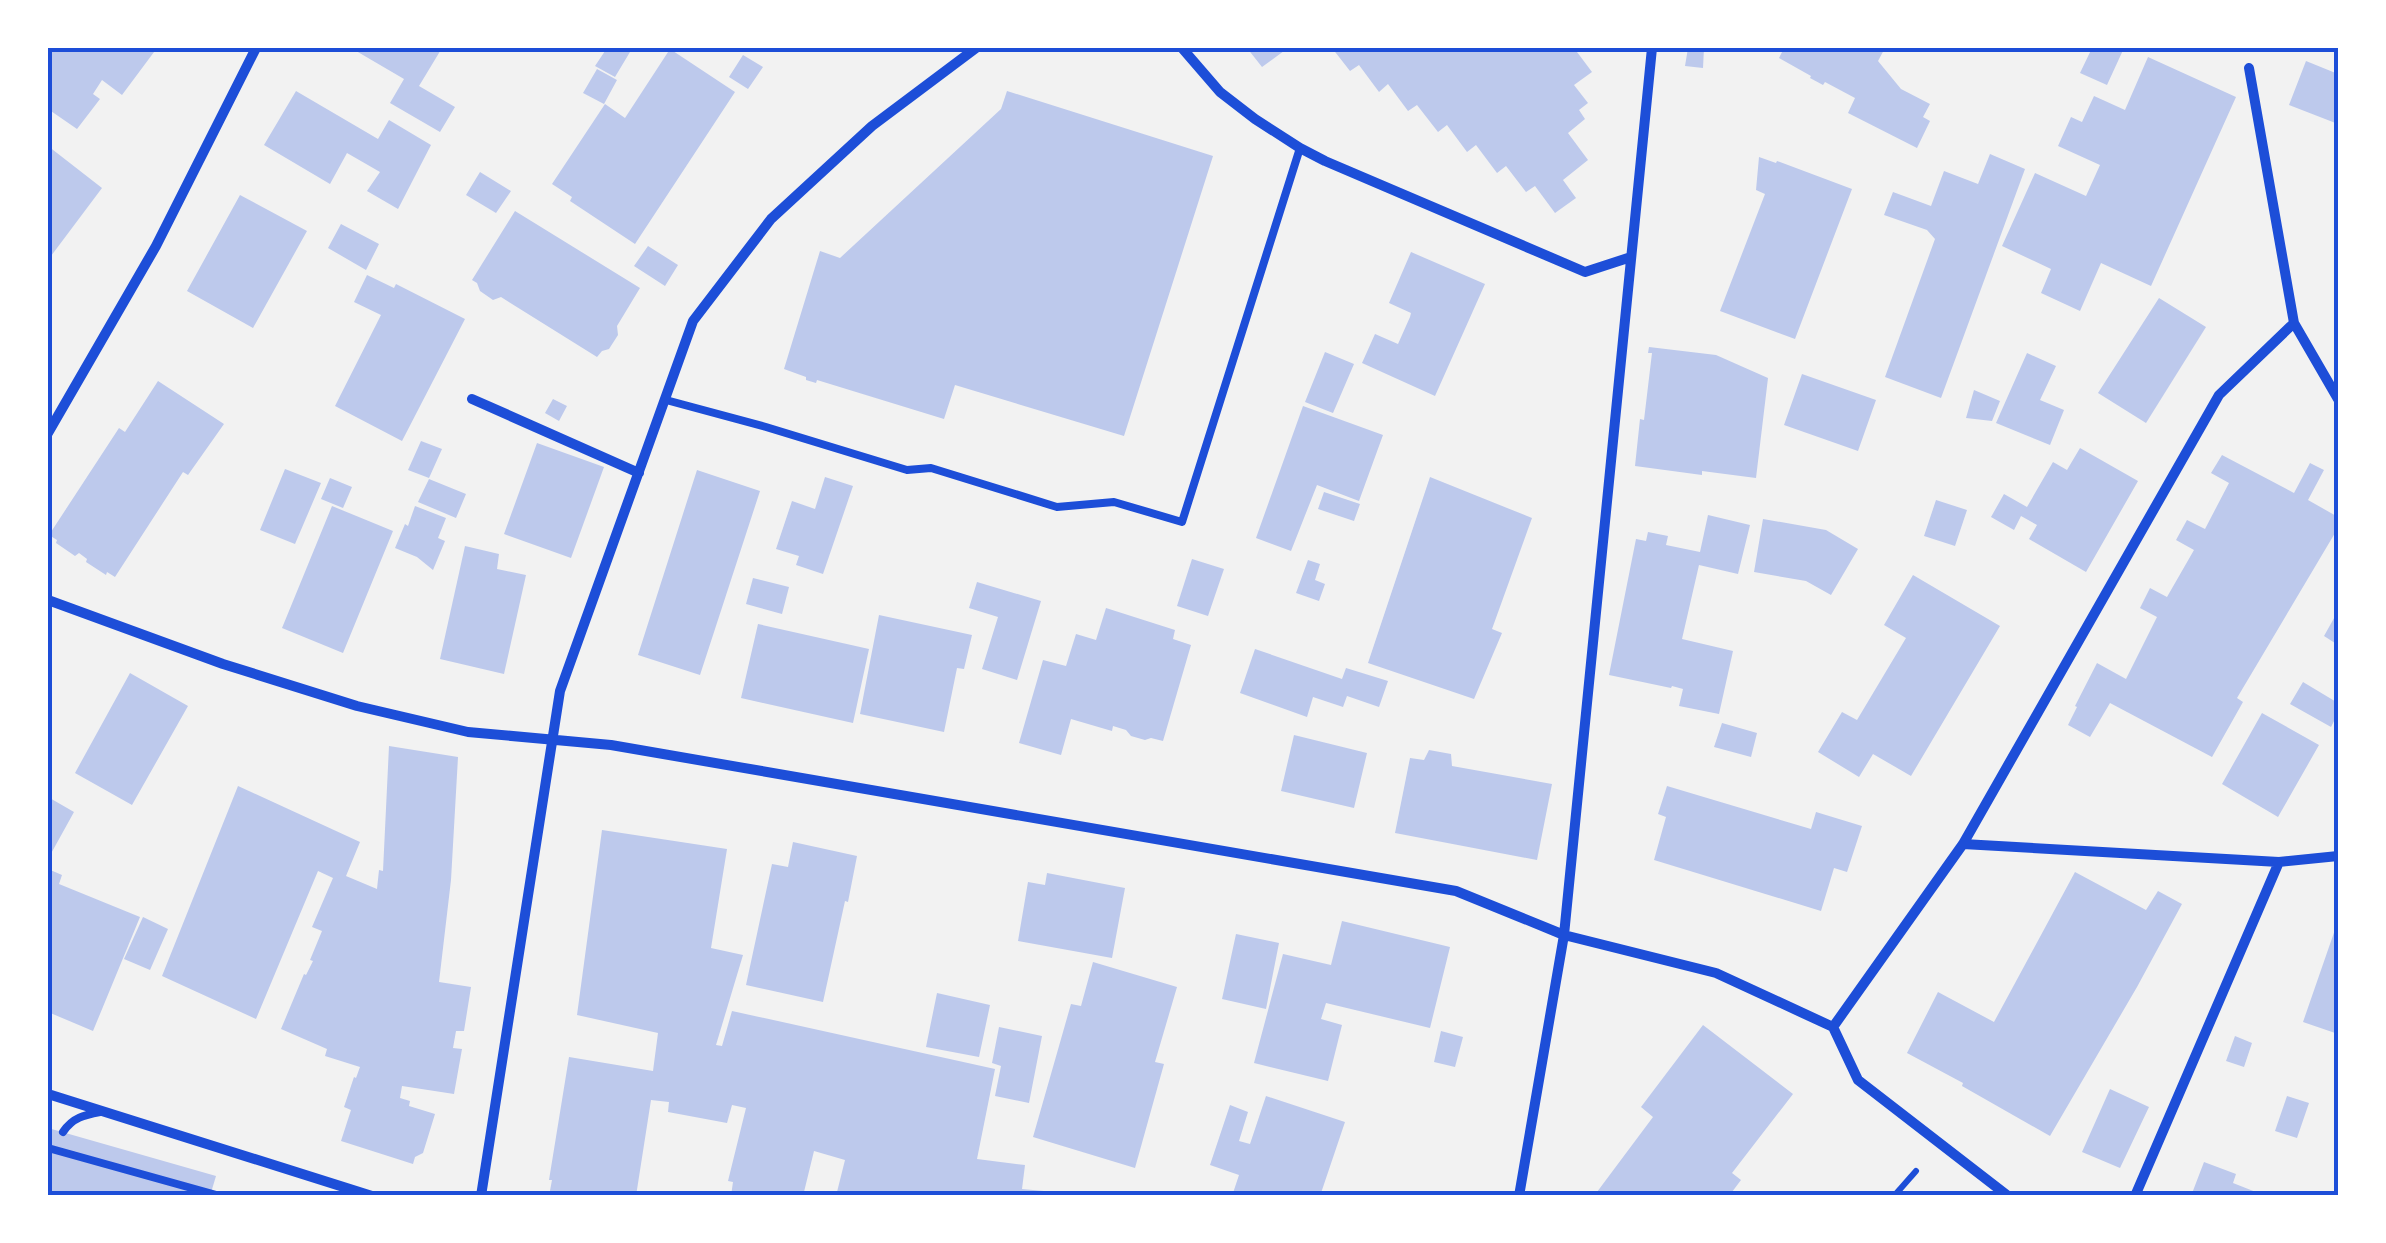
<svg xmlns="http://www.w3.org/2000/svg" width="2386" height="1243" viewBox="0 0 2386 1243" font-family="Figtree,sans-serif">
  <style>
    .building { fill: #bdc9ec }
    .lines { fill: none; stroke-linecap: round; stroke-linejoin: round }
    .path { stroke: #1d4ed8; stroke-width: 6 }
    .service { stroke: #1d4ed8; stroke-width: 8 }
    .minor { stroke: #1d4ed8; stroke-width: 10 }
    .neatline { fill: none; stroke: #1d4ed8; stroke-width: 4 }
  </style>
  <rect width="100%" height="100%" fill="#f2f2f2"/>
  <!-- building -->
  <path class="building" d="M48,48H157L122,95L102,80L93,94L100,99L77,129L48,109Z
    M351,48H442L419,86L455,107L440,132L390,103L404,79Z
    M607,48H622L630,52L615,77L595,66Z
    M1247,48H1288L1262,67Z
    M1332,48H1574L1592,72L1574,85L1588,103L1579,110L1585,119L1568,133L1588,160L1563,180L1576,198L1555,213L1535,186L1526,192L1506,166L1497,173L1476,145L1467,152L1447,125L1438,132L1417,105L1408,111L1388,84L1379,92L1359,65L1350,71Z
    M1688,48H1704L1703,68L1685,66Z
    M1784,48H1885L1878,61L1901,89L1930,104L1923,117L1930,121L1917,148L1848,113L1855,98L1825,82L1823,85L1810,78L1811,76L1779,58Z
    M2092,48H2124L2107,85L2080,73Z
    M670,49L735,92L635,244L570,201L572,197L552,184L605,104L625,118Z
    M743,55L763,67L748,89L729,77Z
    M2148,57L2236,97L2151,286L2101,263L2080,311L2041,293L2051,269L2002,246L2035,173L2086,196L2100,165L2058,146L2071,117L2082,122L2094,96L2125,110Z
    M2306,61L2338,74V124L2289,105Z
    M597,69L617,80L604,104L583,93Z
    M296,91L378,139L389,120L431,145L398,209L367,191L380,172L347,153L330,184L264,145Z
    M1007,91L1213,156L1124,436L955,385L944,419L817,380L816,383L806,380V377L784,369L820,251L840,258L1001,109Z
    M48,146L102,188L48,260Z
    M1990,154L2025,169L1941,398L1885,377L1935,239L1927,230L1884,215L1893,192L1931,206L1944,171L1978,184Z
    M1759,157L1776,163L1777,161L1852,189L1795,339L1720,311L1765,194L1756,190Z
    M480,172L511,191L496,213L466,195Z
    M240,195L307,231L253,328L187,291Z
    M515,211L640,288L617,326L618,335L609,349L602,351L597,357L501,297L493,300L480,291L477,283L472,280Z
    M341,224L379,244L366,270L328,248Z
    M648,246L678,265L665,286L634,266Z
    M1411,252L1485,284L1435,396L1362,363L1375,334L1398,344L1410,317L1411,313L1389,303Z
    M367,275L394,288L396,284L465,319L402,441L335,406L381,315L354,302Z
    M2159,298L2206,327L2146,423L2098,393Z
    M1649,347L1716,355L1768,378L1756,478L1702,471V475L1635,466L1640,419L1644,420L1652,353H1648Z
    M1325,352L1354,364L1333,413L1305,402Z
    M2027,353L2056,366L2040,400L2064,410L2050,445L1996,423Z
    M1802,374L1876,400L1858,451L1784,425Z
    M158,381L224,424L188,475L183,472L115,577L107,572L106,575L86,562L87,559L79,553L75,556L56,543L57,540L49,535L119,428L125,432Z
    M1974,390L2000,401L1992,421L1966,418Z
    M553,399L567,406L559,421L545,413Z
    M1303,406L1383,435L1359,501L1317,485L1291,551L1256,538Z
    M421,441L442,449L429,478L408,470Z
    M537,443L604,467L571,558L504,534Z
    M2080,448L2138,481L2086,572L2029,539L2037,525L2021,516L2014,530L1991,517L2004,494L2027,507L2053,462L2067,470Z
    M2222,455L2294,493L2310,463L2324,470L2308,500L2338,517V528L2237,698L2243,702L2212,757L2110,703L2090,737L2068,725L2077,707L2075,706L2097,663L2126,679L2157,617L2140,608L2150,588L2167,597L2194,550L2176,540L2187,520L2205,529L2229,483L2211,473Z
    M285,469L321,483L295,544L260,530Z
    M697,470L760,491L700,675L638,655Z
    M825,477L853,486L823,574L796,565L799,556L776,549L792,501L815,509Z
    M1430,477L1532,518L1492,629L1502,633L1474,699L1368,663Z
    M330,478L352,487L343,508L321,499Z
    M429,479L466,494L456,518L418,502Z
    M1324,492L1360,504L1354,521L1318,509Z
    M1936,500L1967,510L1955,546L1924,536Z
    M332,506L393,531L343,653L282,628Z
    M415,506L446,518L438,538L445,541L433,570L417,557L395,548L405,524L408,526Z
    M1708,515L1750,525L1738,574L1699,565L1682,639L1733,651L1719,714L1679,706L1683,689L1672,686L1671,688L1609,675L1636,539L1646,541L1648,532L1668,536L1666,545L1700,552Z
    M1763,519L1826,530L1858,549L1831,595L1806,581L1754,572Z
    M465,546L499,554L497,569L526,575L504,674L440,659Z
    M1192,559L1224,569L1208,616L1177,606Z
    M1308,560L1320,564L1315,580L1325,584L1319,601L1296,593Z
    M1913,575L2000,626L1911,776L1873,754L1859,777L1818,752L1842,712L1857,720L1906,638L1884,625Z
    M753,578L789,587L782,614L746,604Z
    M977,582L1041,601L1017,680L982,669L998,617L969,608Z
    M1106,608L1175,630L1173,639L1191,645L1163,741L1151,738L1145,740L1131,736L1126,730L1113,726L1112,731L1071,719L1061,755L1019,743L1043,660L1066,666L1076,634L1096,640Z
    M2338,611V645L2324,636Z
    M879,615L972,635L964,669L957,668L944,732L860,714Z
    M758,624L869,649L853,723L741,698Z
    M1255,649L1342,679L1346,668L1388,681L1379,707L1347,696L1343,707L1313,697L1307,717L1240,693Z
    M130,673L188,706L132,805L75,773Z
    M2303,682L2338,703V713L2331,727L2290,704Z
    M2262,713L2319,745L2278,817L2222,784Z
    M1722,723L1757,733L1751,757L1714,747Z
    M1294,735L1367,753L1354,808L1281,791Z
    M389,746L458,757L451,880L439,982L471,987L464,1031H456L453,1048L462,1049L454,1094L402,1086L400,1098L410,1101L409,1106L435,1114L423,1153L415,1157L413,1164L341,1141L351,1110L344,1107L354,1077L356,1078L360,1067L325,1056L327,1049L281,1029L304,974L306,975L313,961L310,960L322,931L312,927L333,878L318,871L256,1019L162,976L238,786L360,842L346,876L377,889L379,870L383,871Z
    M1429,750L1451,754L1452,766L1552,784L1537,860L1395,833L1410,758L1424,760Z
    M1667,786L1811,829L1816,812L1862,826L1847,872L1834,868L1821,911L1654,860L1666,817L1658,814Z
    M48,797L74,812L48,859Z
    M602,830L727,849L711,948L743,955L716,1045L722,1046L732,1011L995,1069L977,1159L1025,1165L1022,1189L1044,1191V1196H836L845,1160L814,1151L803,1196H731L733,1182L728,1181L746,1108L732,1105L727,1123L668,1112L669,1102L651,1100L636,1196H549L552,1180H549L569,1057L653,1071L658,1033L577,1015Z
    M793,842L857,856L848,902L845,901L823,1002L746,985L772,864L788,867Z
    M48,869L62,875L59,884L140,917L93,1031L48,1012Z
    M2075,872L2146,910L2158,891L2182,904L2137,987L2050,1136L1962,1086L1963,1083L1907,1053L1938,992L1994,1022Z
    M1047,873L1125,888L1112,958L1018,941L1028,882L1045,885Z
    M143,917L168,929L150,970L124,959Z
    M1342,921L1450,947L1430,1028L1326,1003L1321,1019L1342,1025L1328,1081L1254,1063L1283,954L1331,965Z
    M2338,921V1034L2303,1022Z
    M1236,934L1279,943L1266,1009L1222,999Z
    M1093,962L1177,987L1155,1062L1164,1064L1135,1168L1033,1137L1071,1004L1081,1006Z
    M937,993L990,1005L979,1057L926,1047Z
    M1703,1025L1793,1094L1732,1173L1741,1180L1729,1196H1594L1653,1117L1641,1107Z
    M999,1027L1042,1036L1029,1103L995,1096L1001,1066L992,1063Z
    M1441,1031L1463,1037L1455,1067L1434,1062Z
    M2235,1036L2252,1043L2244,1067L2226,1061Z
    M2110,1089L2149,1107L2120,1168L2082,1152Z
    M1266,1096L1345,1122L1320,1196H1232L1239,1175L1210,1165L1230,1105L1248,1112L1239,1141L1250,1144Z
    M2287,1096L2309,1103L2297,1138L2275,1131Z
    M48,1128L216,1176L210,1196H48Z
    M2204,1162L2236,1174L2233,1183L2266,1196H2191Z"/>
  <g class="lines">
    <!-- path -->
    <path class="path" d="M1894,1196L1916,1171"/>
    <!-- service -->
    <path class="service" d="M666,400L766,427L907,470L931,468L1057,507L1114,502L1182,522L1300,148
      M63,1132C73,1117 85,1115 101,1112
      M48,1148L220,1196"/>
    <!-- minor -->
    <path class="minor" d="M1182,48L1220,92L1255,119L1300,148L1325,161L1585,272L1631,257
      M2249,68L2294,323L2338,399
      M472,399L639,473
      M48,433L156,246L256,48
      M48,600L223,664L357,706L468,732L611,745L1456,891L1564,935L1716,973L1833,1027L1858,1080L2008,1196
      M1963,844L2279,862L2338,856
      M1833,1027L1963,844L2219,395L2294,323
      M48,1094L372,1196
      M481,1196L560,691L693,321L771,219L872,126L976,48
      M1519,1196L1564,935L1652,48
      M2135,1196L2279,862"/>
  </g>
  <!-- border -->
  <rect width="2386" height="1243" fill="none" stroke="#ffffff" stroke-width="100"/>
  <rect x="50" y="50" width="2286" height="1143" class="neatline"/>
</svg>
